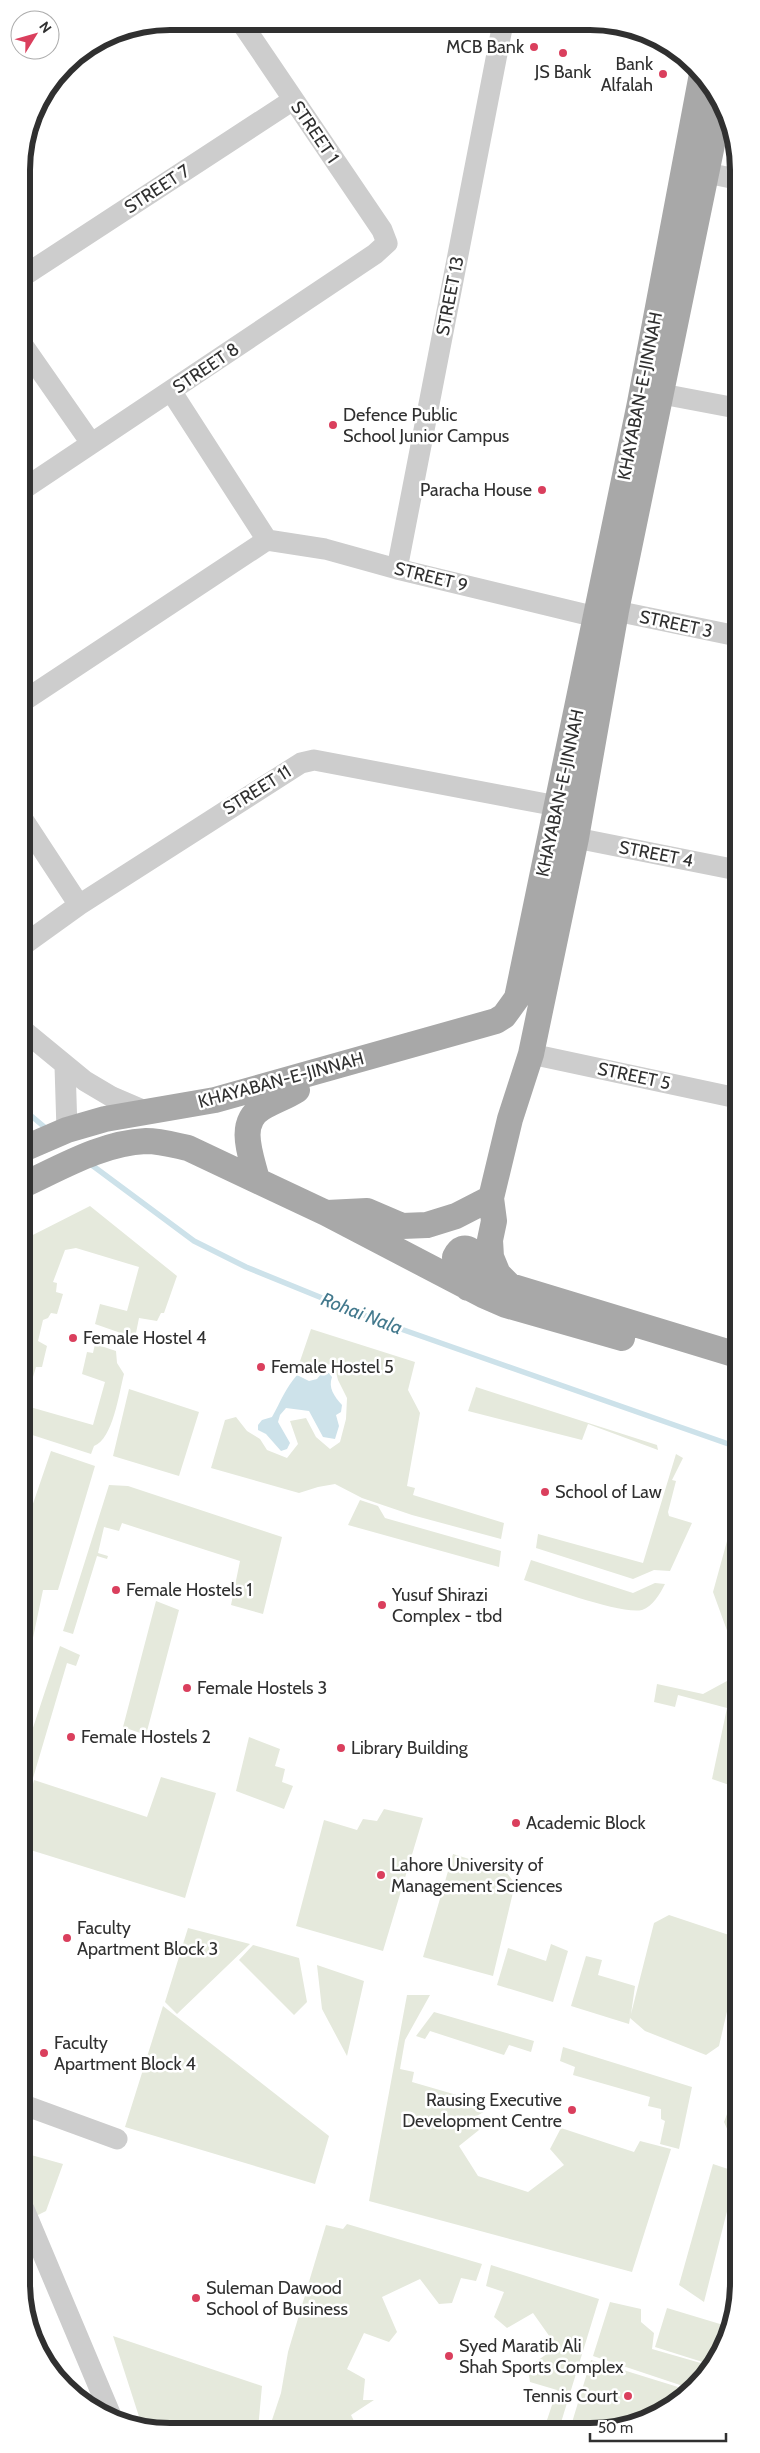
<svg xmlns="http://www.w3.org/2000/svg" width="760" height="2453" viewBox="0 0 760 2453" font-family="Cabin,sans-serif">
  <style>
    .green { fill: #e5e9dc }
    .water { fill: #cde2ea }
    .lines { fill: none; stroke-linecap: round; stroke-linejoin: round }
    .stream { stroke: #cde2ea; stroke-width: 5.5 }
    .minor { stroke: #cdcdcd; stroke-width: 21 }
    .major { stroke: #a8a8a8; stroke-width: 26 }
    .poi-dot { fill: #da3f5d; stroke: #fff; stroke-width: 2 }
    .labels { text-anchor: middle; stroke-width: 5; stroke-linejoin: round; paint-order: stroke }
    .poi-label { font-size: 18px; fill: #303030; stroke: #fff; text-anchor: start }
    .street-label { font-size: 18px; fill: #303030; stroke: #fff }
    .water-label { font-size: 19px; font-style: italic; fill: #43798d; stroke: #fff }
    .rim { fill: none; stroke: #303030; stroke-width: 6 }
  </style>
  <rect width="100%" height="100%" fill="#fff"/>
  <!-- green -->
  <path class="green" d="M90,1206L177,1276L164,1313H161L157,1321L139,1318L135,1338L95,1324L100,1304L127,1311L139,1267L76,1248L65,1250L53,1282L57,1283L56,1292L63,1294L57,1314L51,1313L48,1318L43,1320L38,1341L47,1346L42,1367H36L33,1377H29L23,1399V1305L32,1301L23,1277V1240Z
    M311,1329L415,1362L408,1390L420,1413L407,1486L415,1488L413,1495L504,1523L501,1539L412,1515L362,1498L335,1484L318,1487L299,1493L211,1468L225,1420L236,1417L247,1431L260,1439L267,1450L287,1458L298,1444L290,1421L306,1418L316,1437L330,1449L340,1442L346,1419L347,1398L338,1380L334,1364L322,1365L312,1372L298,1367Z
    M95,1344L116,1351L117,1363L124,1374C119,1393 113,1439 94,1446L91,1454L23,1432V1405L93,1425L105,1382L82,1374L87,1352L93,1353Z
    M476,1387L657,1445L658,1450L588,1424L582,1440L468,1411Z
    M129,1389L199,1412L179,1476L113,1456Z
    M51,1451L95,1466L58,1590H43L29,1657L23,1656V1533Z
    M676,1454L683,1458L672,1480L676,1481L668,1512L669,1516L692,1523L670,1571L654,1570L633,1579L536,1548L538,1534L643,1563Z
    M109,1485L128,1486L282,1537L263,1614L231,1605L240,1561L122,1523L119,1531L104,1527L98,1553L108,1556L107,1559L97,1556L73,1634L63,1631Z
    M360,1500L378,1506L385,1518L501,1551L499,1567L348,1525Z
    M735,1512L738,1514V1639L729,1636L713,1592Z
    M531,1560L633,1593L655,1583L665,1584C660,1594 653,1606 642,1610C622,1615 547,1587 524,1580Z
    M156,1601L179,1610L146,1735L123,1727Z
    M60,1646L80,1655L76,1666L67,1663L23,1812V1758Z
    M738,1675V1788L712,1779L727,1708L678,1695L675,1707L654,1702L657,1684L703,1694Z
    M249,1737L280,1749L275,1766L285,1769L282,1782L293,1786L284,1809L236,1791Z
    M161,1777L216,1793L185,1898L24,1848L23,1824L34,1780L147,1817Z
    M384,1809L423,1818L383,1951L296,1926L324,1820L357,1830L363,1819L377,1821Z
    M453,1854L505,1870L515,1884L493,1976L423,1957Z
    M669,1915L738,1938V1964L719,2046L706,2055L645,2031L630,2018L629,2024L571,2006L586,1956L602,1960L598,1975L635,1986L631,2014L654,1923Z
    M188,1928L250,1944L177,2014L165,2002Z
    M551,1944L568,1951L553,2002L497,1985L508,1948L546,1961Z
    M253,1945L299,1958L307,2002L294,2015L239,1960Z
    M317,1965L364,1981L347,2056L322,2009Z
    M407,1995H430L405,2040L400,2069L414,2072L412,2082L481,2102L485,2111L472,2119L479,2130L459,2146L478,2176L528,2192L564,2165L550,2149L561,2128L634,2152L640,2141L671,2149L632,2272L369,2201Z
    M163,2006L329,2136L315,2184L125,2127Z
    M434,2012L534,2041L531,2052L509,2045L504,2055L430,2031L425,2039L416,2036Z
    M563,2047L692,2087L679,2149L660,2144L665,2121L661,2119V2109L648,2106L650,2097L573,2075L575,2067L560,2061Z
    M738,2085V2142H733L724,2122Z
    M24,2153L63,2164L46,2211L36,2216L24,2190Z
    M713,2164L737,2172L704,2302L679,2285Z
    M347,2224L482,2264L476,2281L461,2278L452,2303L439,2304L420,2279L382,2297L397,2332L389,2342L364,2333L347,2369L365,2379L363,2400H374L351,2415L358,2429H269L281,2393L288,2352L326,2225L343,2229Z
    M491,2265L599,2299L559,2429H544L557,2390L530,2382L528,2367L557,2347L533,2313L507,2328L494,2317L504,2292L486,2286Z
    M610,2302L641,2309V2322L654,2333L652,2349L711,2366L702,2381L692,2389L593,2356Z
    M667,2308L730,2327L728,2340L712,2365L655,2347Z
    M113,2336L262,2386L258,2429H143Z
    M591,2360L678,2387L673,2405L664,2412L619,2429H570Z"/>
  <!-- water -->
  <path class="water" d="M322,1373H329L332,1377C328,1388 334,1396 342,1405L341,1412L336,1415L339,1426L335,1439L323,1437L309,1411L286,1408L280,1415L278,1422L290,1443L287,1449L281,1451L266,1434L258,1430V1425L262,1420L272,1417C281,1401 285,1389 297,1375L309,1381L317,1379Z"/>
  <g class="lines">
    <!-- stream -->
    <path class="stream" d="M23,1109L48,1130
      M89,1163L194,1241L246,1267L381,1322L737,1447"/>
    <!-- minor -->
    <path class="minor" d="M618,24L620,25
      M707,173L736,179
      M22,277L293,100
      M22,344L91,443
      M171,391L267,540L325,549L397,569L596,617
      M662,394L736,408
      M22,490L375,254L387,243L382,230L241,22
      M397,569L503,23
      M616,611L737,636
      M22,702L267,540
      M22,818L79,905
      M576,838L737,870
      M22,946L79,905L301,763L314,760L557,806
      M23,1030L85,1081L112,1097L147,1112
      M531,1054L737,1098
      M65,1066L67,1130
      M24,2105L117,2139
      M24,2209L112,2418"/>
    <!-- major -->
    <path class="major" d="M721,101L616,611L576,838L531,1054L510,1119L491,1198L494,1221L490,1240L491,1257L498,1274L510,1286L737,1355
      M23,1149L67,1130L105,1119L215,1100L496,1021L504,1016L517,998L640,403L702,74
      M257,1180C252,1158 236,1123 262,1108C274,1101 286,1097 297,1090
      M23,1185C62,1167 102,1143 146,1141C160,1141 174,1145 188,1148L326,1213L483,1295L506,1305L622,1338
      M327,1213L367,1211L402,1226L427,1225L456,1216L491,1198
      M468,1288L456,1268L455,1257C467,1233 483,1266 492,1276"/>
  </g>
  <!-- markers -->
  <g class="poi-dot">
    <circle cx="534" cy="47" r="5"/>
    <circle cx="563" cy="53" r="5"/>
    <circle cx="663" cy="74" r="5"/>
    <circle cx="333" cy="425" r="5"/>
    <circle cx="542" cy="490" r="5"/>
    <circle cx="73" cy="1338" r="5"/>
    <circle cx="261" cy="1367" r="5"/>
    <circle cx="545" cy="1492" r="5"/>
    <circle cx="116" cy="1590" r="5"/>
    <circle cx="382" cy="1605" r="5"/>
    <circle cx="187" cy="1688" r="5"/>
    <circle cx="71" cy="1737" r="5"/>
    <circle cx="341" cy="1748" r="5"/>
    <circle cx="516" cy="1823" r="5"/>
    <circle cx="381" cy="1875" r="5"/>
    <circle cx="67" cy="1938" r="5"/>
    <circle cx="44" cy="2053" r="5"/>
    <circle cx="572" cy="2110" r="5"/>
    <circle cx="196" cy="2298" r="5"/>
    <circle cx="449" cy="2356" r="5"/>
    <circle cx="628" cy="2396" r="5"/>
  </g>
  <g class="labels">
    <!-- poi labels -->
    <g class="poi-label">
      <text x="524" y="53" text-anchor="end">MCB Bank</text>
      <text x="653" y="70" text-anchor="end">Bank<tspan x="653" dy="21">Alfalah</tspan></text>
      <text x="563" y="78" text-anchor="middle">JS Bank</text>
      <text x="343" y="421">Defence Public<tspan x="343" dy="21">School Junior Campus</tspan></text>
      <text x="532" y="496" text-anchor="end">Paracha House</text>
      <text x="83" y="1344">Female Hostel 4</text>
      <text x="271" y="1373">Female Hostel 5</text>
      <text x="555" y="1498">School of Law</text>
      <text x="126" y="1596">Female Hostels 1</text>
      <text x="392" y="1601">Yusuf Shirazi<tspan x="392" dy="21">Complex - tbd</tspan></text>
      <text x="197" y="1694">Female Hostels 3</text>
      <text x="81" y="1743">Female Hostels 2</text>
      <text x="351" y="1754">Library Building</text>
      <text x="526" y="1829">Academic Block</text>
      <text x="391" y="1871">Lahore University of<tspan x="391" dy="21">Management Sciences</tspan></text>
      <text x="77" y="1934">Faculty<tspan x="77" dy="21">Apartment Block 3</tspan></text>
      <text x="54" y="2049">Faculty<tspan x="54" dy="21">Apartment Block 4</tspan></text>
      <text x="562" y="2106" text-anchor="end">Rausing Executive<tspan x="562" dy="21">Development Centre</tspan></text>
      <text x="206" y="2294">Suleman Dawood<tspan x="206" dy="21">School of Business</tspan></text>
      <text x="459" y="2352">Syed Maratib Ali<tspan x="459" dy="21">Shah Sports Complex</tspan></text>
      <text x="618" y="2402" text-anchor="end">Tennis Court</text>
    </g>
    <!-- street labels -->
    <g class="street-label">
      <text transform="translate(315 132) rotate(56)" y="6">STREET 1</text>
      <text transform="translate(157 189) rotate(-33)" y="6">STREET 7</text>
      <text transform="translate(450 296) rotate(-79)" y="6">STREET 13</text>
      <text transform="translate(206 368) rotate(-34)" y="6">STREET 8</text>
      <text transform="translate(640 396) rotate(-79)" y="6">KHAYABAN-E-JINNAH</text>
      <text transform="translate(431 577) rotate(14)" y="6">STREET 9</text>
      <text transform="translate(676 624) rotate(12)" y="6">STREET 3</text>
      <text transform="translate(257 790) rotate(-32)" y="6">STREET 11</text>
      <text transform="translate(560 793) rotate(-78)" y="6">KHAYABAN-E-JINNAH</text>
      <text transform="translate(656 854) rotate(11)" y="6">STREET 4</text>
      <text transform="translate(634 1076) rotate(12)" y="6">STREET 5</text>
      <text transform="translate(281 1080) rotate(-15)" y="6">KHAYABAN-E-JINNAH</text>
    </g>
    <!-- water labels -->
    <g class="water-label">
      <text transform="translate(362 1313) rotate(21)" y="7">Rohai Nala</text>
    </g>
  </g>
  <!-- crop -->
  <path d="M0 0H760V2453H0ZM170 30H590A140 140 0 0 1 730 170V2283A140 140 0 0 1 590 2423H170A140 140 0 0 1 30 2283V170A140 140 0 0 1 170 30Z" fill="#fff" fill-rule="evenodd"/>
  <path class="rim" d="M170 30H590A140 140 0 0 1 730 170V2283A140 140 0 0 1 590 2423H170A140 140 0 0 1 30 2283V170A140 140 0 0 1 170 30Z"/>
  <!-- north arrow -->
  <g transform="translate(35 35) rotate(53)"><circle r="24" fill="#ffffff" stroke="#acacac"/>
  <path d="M0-4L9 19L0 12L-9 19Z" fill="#da3f5d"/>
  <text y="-8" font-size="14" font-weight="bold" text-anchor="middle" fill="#303030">N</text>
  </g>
  <!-- scale -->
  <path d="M590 2433v8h136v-8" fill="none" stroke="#303030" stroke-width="2.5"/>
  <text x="598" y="2433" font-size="15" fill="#303030" stroke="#ffffff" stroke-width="4" paint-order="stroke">50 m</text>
</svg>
